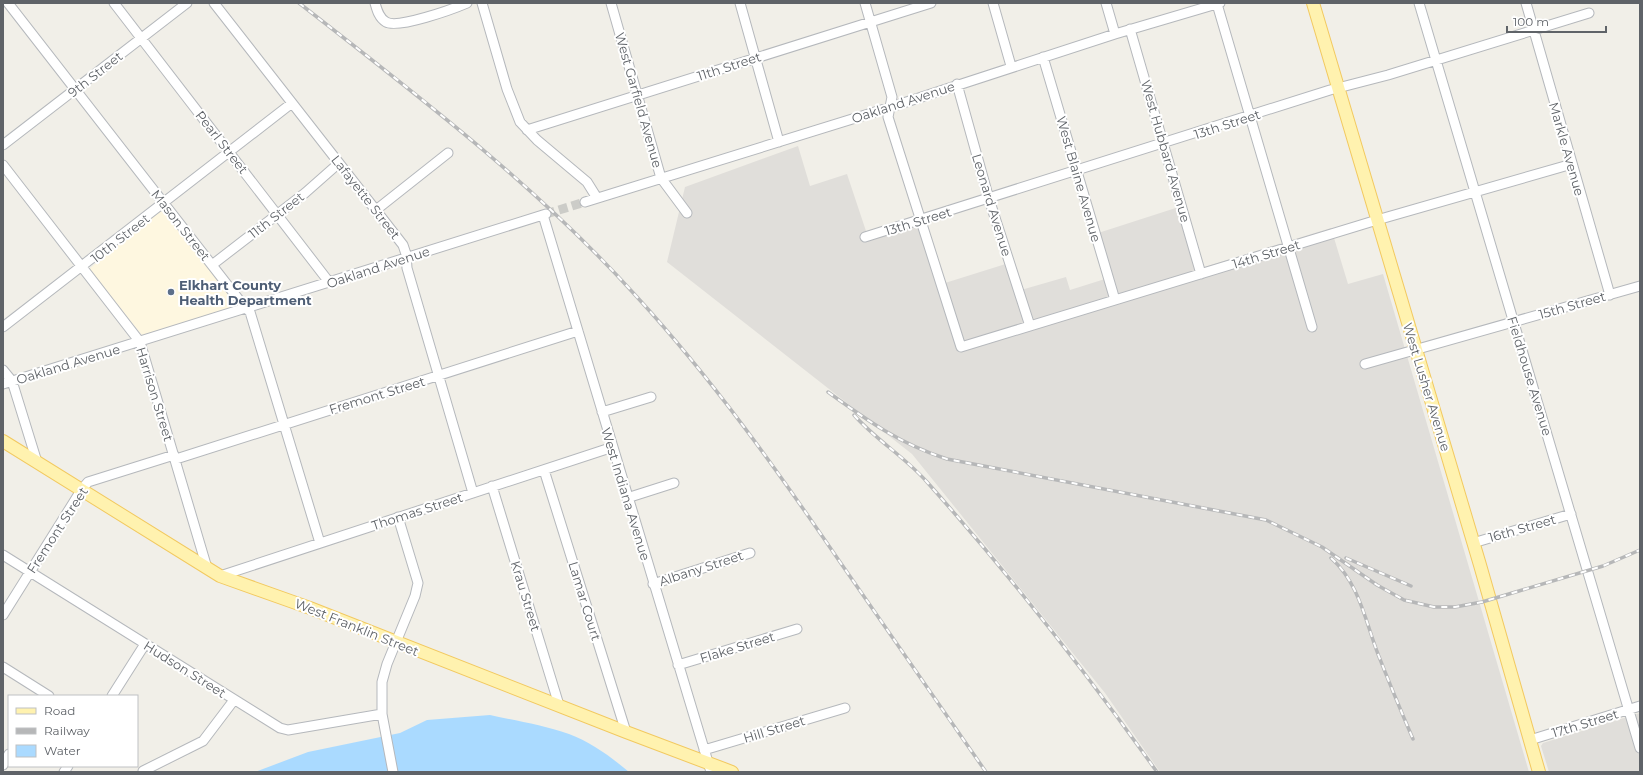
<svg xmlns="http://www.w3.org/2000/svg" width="1643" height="775" viewBox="0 0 1643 775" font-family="Montserrat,sans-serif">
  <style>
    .commercial { fill: #fef7e0 }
    .industrial { fill: #e0deda }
    .water { fill: #aadaff }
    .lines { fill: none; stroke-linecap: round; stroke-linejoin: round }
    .minor-tunnel { stroke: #ccccc8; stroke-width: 9; stroke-dasharray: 9 4.5; stroke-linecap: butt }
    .minor-casing { stroke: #b5b8bc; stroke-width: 11 }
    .major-casing { stroke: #f2c960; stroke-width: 14 }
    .minor { stroke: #fff; stroke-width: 9 }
    .major { stroke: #fff2af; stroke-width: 12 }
    .rail-casing { stroke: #b6b7b8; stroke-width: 3.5 }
    .rail { stroke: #fff; stroke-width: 2; stroke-dasharray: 6; stroke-linecap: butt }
    .service-dot { fill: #5c6f8a; stroke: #fff; stroke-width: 1.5 }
    .labels { text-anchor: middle; stroke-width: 4; stroke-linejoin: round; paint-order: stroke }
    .street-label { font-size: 13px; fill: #5f6368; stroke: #fff }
    .service-label { font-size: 13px; font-weight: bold; fill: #4e5e75; stroke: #fff; text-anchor: start }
  </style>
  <rect width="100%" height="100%" fill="#f1efe8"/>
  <!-- commercial -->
  <path class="commercial" d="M163,211L234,300V305L231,308L142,335L89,269L159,212Z"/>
  <!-- industrial -->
  <path class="industrial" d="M798,146L810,186L847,174L867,234L923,215L945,283L1012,262L1021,290L1066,277L1070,290L1105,279L1092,235L1185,205L1204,267L1331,228L1348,284L1383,274L1529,772H1160L1105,693L912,454L667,262L685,187Z
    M1640,713V772H1549L1541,746L1543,743Z"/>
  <!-- water -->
  <path class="water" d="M490,715C517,721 543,725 569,734C591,742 611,757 629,772H255L308,752L400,733L427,720Z"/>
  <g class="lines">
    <!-- minor-tunnel -->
    <path class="minor-tunnel" d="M546,214L585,202"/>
    <defs>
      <path id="minor" d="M8,3L243,305L250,312L320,543
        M114,3L329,282
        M214,3L403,245L406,254L407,268L473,493
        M375,3C377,10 379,18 386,22C398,29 453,9 467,3
        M482,3L507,89L520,122L537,140L587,182L597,198
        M611,3L661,178L687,213
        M740,3L779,142
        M865,3L892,97L888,117L961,347L1377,220L1572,164
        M993,3L1011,66
        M1106,3L1115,34
        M1419,3L1640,748
        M1526,3L1610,295
        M1217,4L1312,327
        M1130,29L1201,274
        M1043,57L1115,300
        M957,84L989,199L1030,326
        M527,130L931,3
        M3,145L187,3
        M3,165L140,342L207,568
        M585,202L891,107L1115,34L1220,3
        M376,210L448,153
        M543,215L711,772
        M865,237L1330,90L1388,75L1589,13
        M212,265L305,193L339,163
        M3,327L292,103
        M1365,364L1640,286
        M3,370L12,381L37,462
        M3,384L546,214
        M602,412L651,397
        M176,459L578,331
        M544,470L626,732
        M492,486L559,705
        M627,498L674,483
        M1473,543L1571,514
        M3,555L280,728L288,730L382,714
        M220,576L613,447
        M653,584L750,553
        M3,615L82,489L88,482L174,455
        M678,665L797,629
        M3,667L49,696
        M112,696L145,644
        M1530,740L1640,706
        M704,750L845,708
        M3,765L9,754
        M143,771L203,741L234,700
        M64,772L68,766
        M393,772L382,714V682L387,664L415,596L418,583L398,517"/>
      <path id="major" d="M1313,3L1480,565L1539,772
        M3,441L220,576L310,608L626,732L732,772"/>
    </defs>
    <!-- minor casing -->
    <use href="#minor" class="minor-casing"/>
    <!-- major casing -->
    <use href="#major" class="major-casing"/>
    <!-- minor -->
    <use href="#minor" class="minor"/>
    <!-- major -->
    <use href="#major" class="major"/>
    <defs>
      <path id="rail" d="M299,3C417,95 537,186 637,297C713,380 777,470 840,562C889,632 937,702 986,772
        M828,392C868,421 900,444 947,459L1266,520L1322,547L1377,585L1404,600L1434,607H1455L1482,602L1603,566L1640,550
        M854,415C876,440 905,457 927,482C1009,574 1086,672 1157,772
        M1331,558C1359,583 1365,620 1378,654C1389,682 1401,711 1413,739
        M1346,558L1411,586"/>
    </defs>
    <!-- rail casing -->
    <use href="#rail" class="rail-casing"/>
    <!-- rail -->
    <use href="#rail" class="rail"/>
  </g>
  <!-- markers -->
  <circle class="service-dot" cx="171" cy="292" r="4"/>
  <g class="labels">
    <!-- street labels -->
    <g class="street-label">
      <text transform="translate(729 66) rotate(-18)" y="5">11th Street</text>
      <text transform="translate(95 74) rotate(-38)" y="5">9th Street</text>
      <text transform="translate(639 100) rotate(74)" y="5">West Garfield Avenue</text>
      <text transform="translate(903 102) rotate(-18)" y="5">Oakland Avenue</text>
      <text transform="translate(1227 124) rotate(-18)" y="5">13th Street</text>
      <text transform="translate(222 142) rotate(52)" y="5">Pearl Street</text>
      <text transform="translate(1567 149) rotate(74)" y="5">Markle Avenue</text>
      <text transform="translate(1166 151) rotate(74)" y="5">West Hubbard Avenue</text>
      <text transform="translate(1079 179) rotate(74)" y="5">West Blaine Avenue</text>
      <text transform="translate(366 197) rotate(52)" y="5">Lafayette Street</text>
      <text transform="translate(992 205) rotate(73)" y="5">Leonard Avenue</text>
      <text transform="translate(276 215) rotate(-38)" y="5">11th Street</text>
      <text transform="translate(918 221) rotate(-17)" y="5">13th Street</text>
      <text transform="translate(181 225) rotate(52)" y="5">Mason Street</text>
      <text transform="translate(120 238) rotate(-38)" y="5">10th Street</text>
      <text transform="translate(1266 254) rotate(-17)" y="5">14th Street</text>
      <text transform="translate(378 267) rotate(-18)" y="5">Oakland Avenue</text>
      <text transform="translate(1572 305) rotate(-16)" y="5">15th Street</text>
      <text transform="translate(68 364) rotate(-17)" y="5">Oakland Avenue</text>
      <text transform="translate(1530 376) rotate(73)" y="5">Fieldhouse Avenue</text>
      <text transform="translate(1427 387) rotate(73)" y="5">West Lusher Avenue</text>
      <text transform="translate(155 394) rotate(73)" y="5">Harrison Street</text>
      <text transform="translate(377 395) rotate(-17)" y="5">Fremont Street</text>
      <text transform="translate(626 494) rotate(73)" y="5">West Indiana Avenue</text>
      <text transform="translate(417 511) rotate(-18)" y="5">Thomas Street</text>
      <text transform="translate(1522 528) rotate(-16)" y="5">16th Street</text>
      <text transform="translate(57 530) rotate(-57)" y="5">Fremont Street</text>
      <text transform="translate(701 568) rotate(-18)" y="5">Albany Street</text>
      <text transform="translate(526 596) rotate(73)" y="5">Krau Street</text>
      <text transform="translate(585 601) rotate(73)" y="5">Lamar Court</text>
      <text transform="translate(357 627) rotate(22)" y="5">West Franklin Street</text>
      <text transform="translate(737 647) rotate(-17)" y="5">Flake Street</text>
      <text transform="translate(185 669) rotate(32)" y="5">Hudson Street</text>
      <text transform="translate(1585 723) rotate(-17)" y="5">17th Street</text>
      <text transform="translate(774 729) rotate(-17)" y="5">Hill Street</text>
    </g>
    <!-- service labels -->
    <g class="service-label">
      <text x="179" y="290">Elkhart County<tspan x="179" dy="15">Health Department</tspan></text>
    </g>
  </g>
  <!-- border -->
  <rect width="1643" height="775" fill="none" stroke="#5f6368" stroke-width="8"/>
  <!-- legend -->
  <rect x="8" y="695" width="130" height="72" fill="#ffffff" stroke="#bfc1c3"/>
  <rect x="16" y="708" width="20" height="6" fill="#fff2af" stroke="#bfc1c3"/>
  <text x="44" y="715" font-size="12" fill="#5f6368">Road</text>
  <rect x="16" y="728" width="20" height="6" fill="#b6b7b8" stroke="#bfc1c3"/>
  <text x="44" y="735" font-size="12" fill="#5f6368">Railway</text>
  <rect x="16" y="745" width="20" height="12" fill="#aadaff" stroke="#bfc1c3"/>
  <text x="44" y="755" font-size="12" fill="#5f6368">Water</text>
  <!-- scale -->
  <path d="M1507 26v6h99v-6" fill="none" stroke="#5f6368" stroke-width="2"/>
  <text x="1513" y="26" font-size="12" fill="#5f6368" stroke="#ffffff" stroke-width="3" paint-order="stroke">100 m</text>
</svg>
